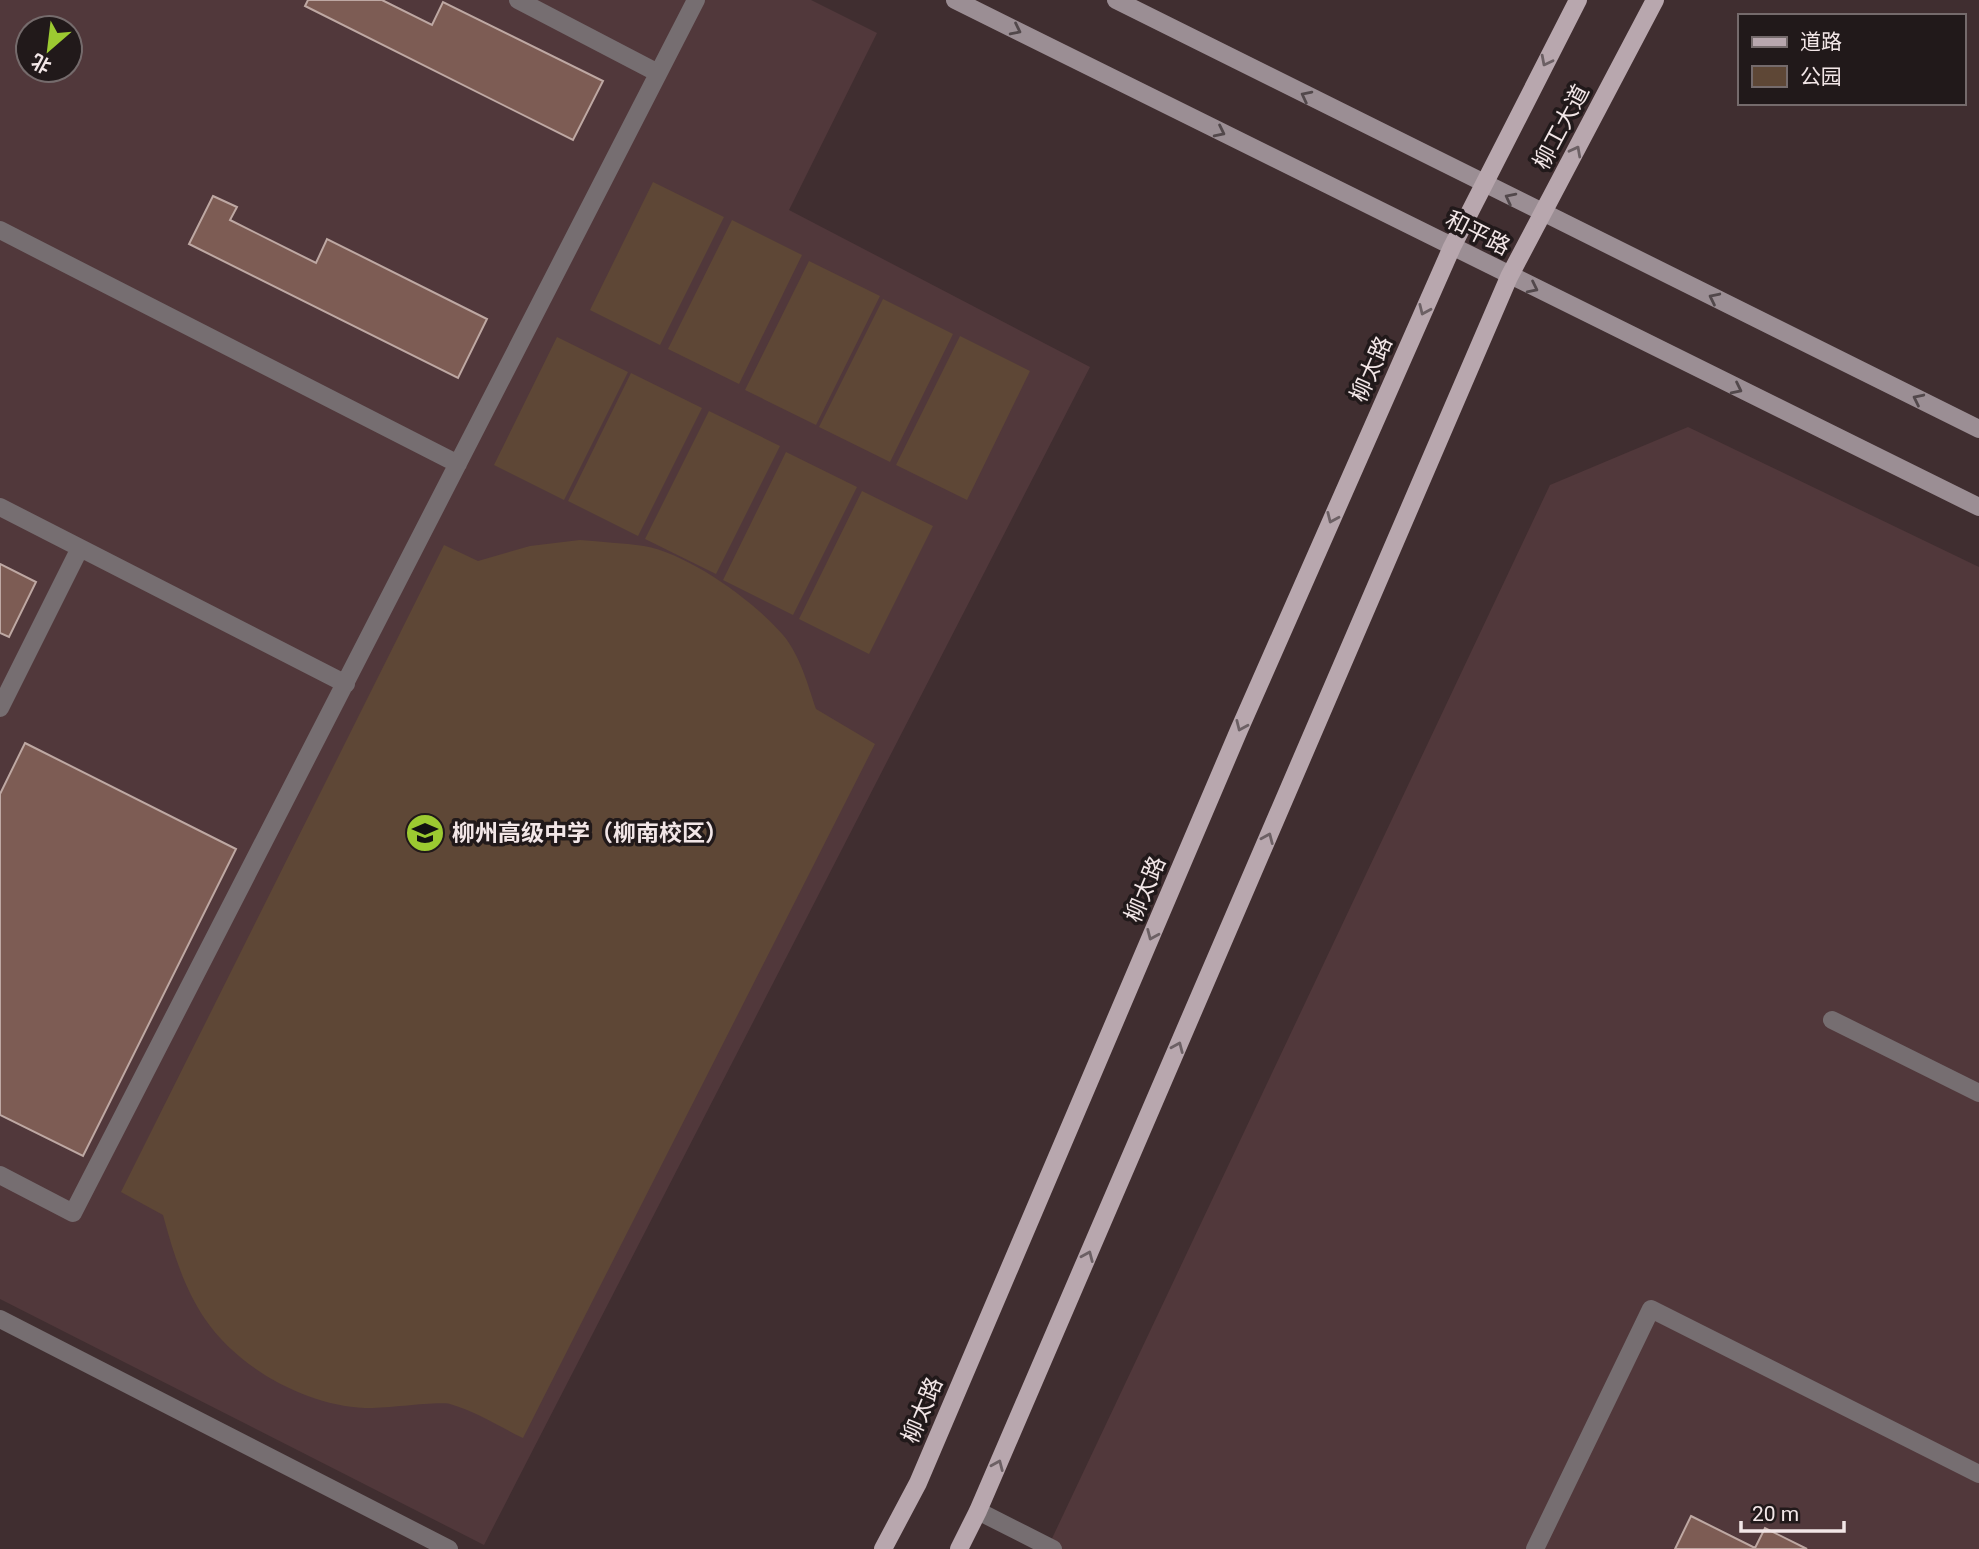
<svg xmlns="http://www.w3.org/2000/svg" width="1979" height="1549" viewBox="0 0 1979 1549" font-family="Roboto,'Noto Sans SC',sans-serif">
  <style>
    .built { fill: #51383b; fill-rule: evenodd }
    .green { fill: #5e4736 }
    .building { fill: #7d5c54; stroke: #bea8a3; stroke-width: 2 }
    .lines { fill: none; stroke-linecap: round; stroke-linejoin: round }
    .lane { stroke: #766e71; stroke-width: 18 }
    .street { stroke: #766e71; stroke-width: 18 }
    .secondary { stroke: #9b8e94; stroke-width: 18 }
    .primary { stroke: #b8a7ae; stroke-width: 18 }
    .oneway { stroke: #52484b }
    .oneway2 { stroke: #6c6064 }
    .labels { text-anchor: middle; stroke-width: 7; stroke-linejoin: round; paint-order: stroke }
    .street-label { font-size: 23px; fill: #f2e6e7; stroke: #21191a }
    .poi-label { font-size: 23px; font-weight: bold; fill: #f2e6e7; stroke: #21191a; text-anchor: start }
  </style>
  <rect width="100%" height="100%" fill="#402e30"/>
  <!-- built -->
  <path class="built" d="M0,0H811L877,33L789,210L1090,367L484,1545L0,1299ZM28,28H70V70H28Z
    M1688,427L1979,567V1549H1047L1550,485Z"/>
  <!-- green -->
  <path class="green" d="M653,182L724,217L660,345L590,310Z
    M732,220L802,255L739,384L668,349Z
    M809,261L880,296L816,425L745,390Z
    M883,299L953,334L890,462L819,427Z
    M960,336L1030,371L967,500L896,465Z
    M557,337L628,372L564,500L494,465Z
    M631,373L702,408L638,536L568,501Z
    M709,411L780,446L716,574L645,539Z
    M786,452L857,487L793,615L723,580Z
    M862,491L933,526L869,654L799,619Z
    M580,540C601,542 623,543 644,546C689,554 754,601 783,635C800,655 808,685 816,709L875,744L523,1438C500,1427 475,1411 450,1404C436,1401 385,1409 365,1408C306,1405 239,1369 205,1319C184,1288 173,1252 163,1215L121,1192L444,545L478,561L530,546Z"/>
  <!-- building -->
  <path class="building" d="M308,0H382L432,25L443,2L603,81L573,140L305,6Z
    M213,196L237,207L230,220L316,263L327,239L487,319L458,378L189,244Z
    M0,564L36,582L9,637L0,633Z
    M25,743L236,849L83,1156L0,1115V794Z
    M1691,1516L1755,1548L1765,1528L1807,1549H1675Z"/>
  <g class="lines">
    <!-- lane -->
    <path class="lane" d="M518,0L658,73
      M0,230L458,464
      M0,507L346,684
      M0,708L80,548
      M1832,1020L1979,1093
      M0,1175L73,1213L696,0
      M1535,1549L1651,1309L1979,1474"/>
    <!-- street -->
    <path class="street" d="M0,1319L449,1549
      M978,1511L1053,1549"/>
    <!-- secondary -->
    <path class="secondary" d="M955,0L1979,507
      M1116,0L1979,429"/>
    <!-- primary -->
    <path class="primary" d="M883,1549L918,1483L1239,730L1452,247L1578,0
      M959,1549L978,1511L1509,277L1655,0"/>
  </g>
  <!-- one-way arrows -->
  <defs><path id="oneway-chevron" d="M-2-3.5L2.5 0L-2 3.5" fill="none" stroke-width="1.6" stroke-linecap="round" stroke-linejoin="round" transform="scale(1.75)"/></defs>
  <g class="oneway">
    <use href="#oneway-chevron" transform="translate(1016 30) rotate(26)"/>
    <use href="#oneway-chevron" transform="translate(1306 96) rotate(-153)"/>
    <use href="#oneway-chevron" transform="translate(1220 132) rotate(26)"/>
    <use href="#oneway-chevron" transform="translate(1510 198) rotate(-153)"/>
    <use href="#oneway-chevron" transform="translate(1533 288) rotate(26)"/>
    <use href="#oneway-chevron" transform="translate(1714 298) rotate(-154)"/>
    <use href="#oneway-chevron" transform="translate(1737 389) rotate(26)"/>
    <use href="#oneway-chevron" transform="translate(1918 399) rotate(-154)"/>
  </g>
  <g class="oneway2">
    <use href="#oneway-chevron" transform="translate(1546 61) rotate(117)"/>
    <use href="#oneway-chevron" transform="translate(1576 151) rotate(-62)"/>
    <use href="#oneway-chevron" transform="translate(1424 310) rotate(114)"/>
    <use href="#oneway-chevron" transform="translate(1332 518) rotate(114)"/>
    <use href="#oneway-chevron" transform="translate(1241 726) rotate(114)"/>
    <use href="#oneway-chevron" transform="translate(1268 838) rotate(-67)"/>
    <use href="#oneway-chevron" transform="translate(1152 935) rotate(113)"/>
    <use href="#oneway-chevron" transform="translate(1178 1047) rotate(-67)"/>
    <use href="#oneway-chevron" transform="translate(1088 1256) rotate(-67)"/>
    <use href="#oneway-chevron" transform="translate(998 1465) rotate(-67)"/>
  </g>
  <!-- icons -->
  <defs>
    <symbol id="school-disc" viewBox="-11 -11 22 22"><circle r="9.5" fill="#9cca31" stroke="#21191a"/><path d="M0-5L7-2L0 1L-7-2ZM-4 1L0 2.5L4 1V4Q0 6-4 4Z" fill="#111"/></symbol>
  </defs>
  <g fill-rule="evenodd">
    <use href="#school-disc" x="403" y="811" width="44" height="44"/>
  </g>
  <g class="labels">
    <!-- street labels -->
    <g class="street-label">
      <text transform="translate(1561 127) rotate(-62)" y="8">柳工大道</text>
      <text transform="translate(1478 233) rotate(27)" y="8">和平路</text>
      <text transform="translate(1371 369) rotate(-66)" y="8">柳太路</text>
      <text transform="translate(1145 889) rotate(-67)" y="8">柳太路</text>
      <text transform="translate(922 1410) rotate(-67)" y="8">柳太路</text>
    </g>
    <!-- poi labels -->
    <g class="poi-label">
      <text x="452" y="841">柳州高级中学（柳南校区）</text>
    </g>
  </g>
  <!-- legend -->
  <rect x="1738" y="14" width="228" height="91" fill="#21191a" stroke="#756b6c" stroke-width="2"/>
  <rect x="1752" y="37" width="35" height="10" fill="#b8a7ae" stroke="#756b6c" stroke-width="2"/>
  <text x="1800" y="49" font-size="21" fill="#f2e6e7">道路</text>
  <rect x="1752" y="66" width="35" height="21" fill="#5e4736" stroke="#756b6c" stroke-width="2"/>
  <text x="1800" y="84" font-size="21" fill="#f2e6e7">公园</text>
  <!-- north arrow -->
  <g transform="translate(49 49) rotate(208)"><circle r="33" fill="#21191a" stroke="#756b6c" stroke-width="2"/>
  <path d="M0-5L12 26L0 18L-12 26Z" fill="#9cca31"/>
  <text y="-10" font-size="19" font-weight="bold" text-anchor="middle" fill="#f2e6e7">北</text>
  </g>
  <!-- scale -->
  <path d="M1741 1521v10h103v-10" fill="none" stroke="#f2e6e7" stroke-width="3.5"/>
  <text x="1752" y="1521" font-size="21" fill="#f2e6e7" stroke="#21191a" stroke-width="5" paint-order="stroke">20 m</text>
</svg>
